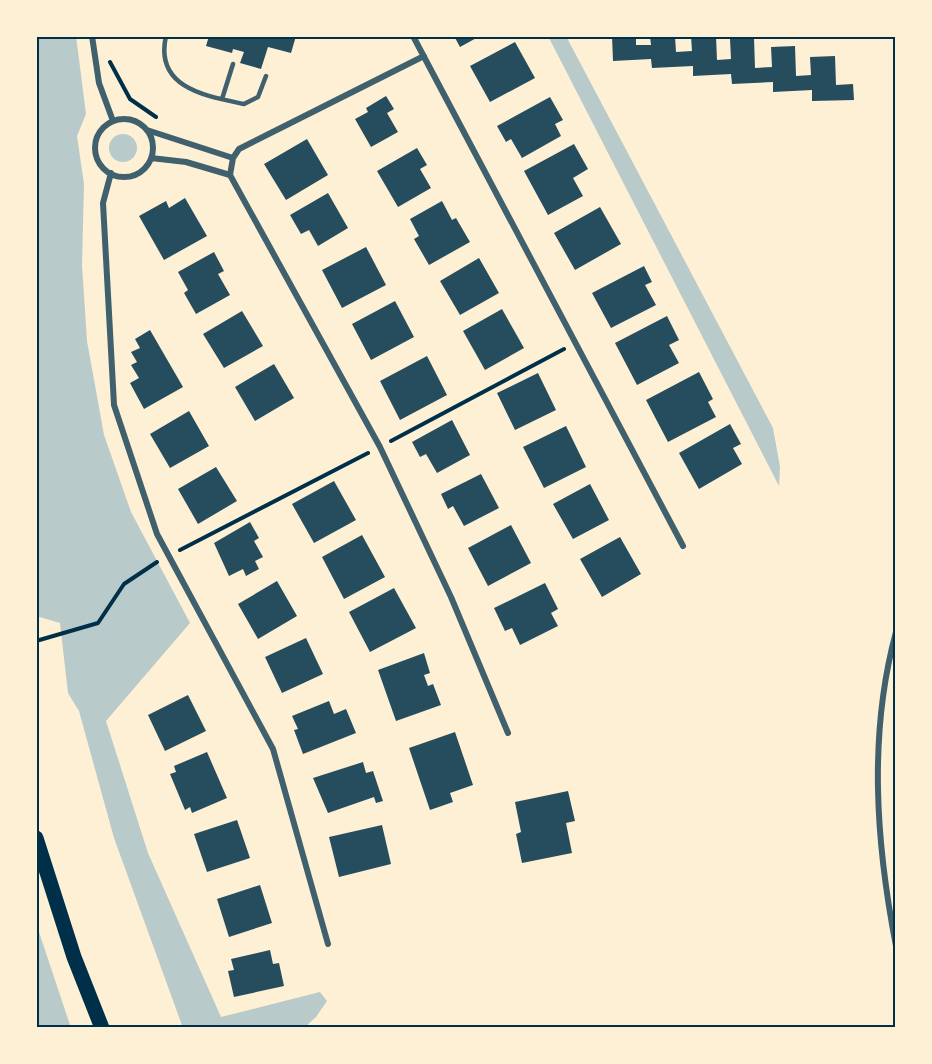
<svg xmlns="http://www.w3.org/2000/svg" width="932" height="1064" viewBox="0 0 932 1064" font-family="'DM Sans',sans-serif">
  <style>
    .green { fill: #b9caca }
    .building { fill: #264d5e }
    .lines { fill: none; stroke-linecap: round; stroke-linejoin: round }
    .path { stroke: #003049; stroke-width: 4 }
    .service { stroke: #3f606c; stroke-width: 4.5 }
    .minor { stroke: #3f606c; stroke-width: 6 }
    .primary { stroke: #003049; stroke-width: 15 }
    .neatline { fill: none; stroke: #003049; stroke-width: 2 }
  </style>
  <rect width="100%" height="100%" fill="#fdf0d5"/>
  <!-- green -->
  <path class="green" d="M36,36H76L86,114L77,136L84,184L82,265L87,341L104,435L131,512L190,623L106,721L148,853L221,1017L320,992L327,1001L316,1017L304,1028H183L114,838L79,711L68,693L60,623L36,616Z
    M548,36H566L773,428L780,467L779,486Z
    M109 148a14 14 0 1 1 28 0a14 14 0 1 1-28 0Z
    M36,923L71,1028H36Z"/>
  <!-- building -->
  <path class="building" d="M209,36H296L291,53L268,47L261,69L240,63L244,52L233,49L232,53L206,46Z
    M454,36H480L460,47Z
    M612,36H636V45H651L650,36H675L676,52L692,51L691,36H716L717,60L731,59L730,39L754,38L755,68L772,67L771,47L795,46L796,76L811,75L810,57L835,56L836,85L853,84L854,100L812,101V90L773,92V82L732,84L731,74L693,76V66L652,68L651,59L613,61Z
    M515,42L535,78L490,102L470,66Z
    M386,96L394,109L387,113L398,132L371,147L355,119L368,112L366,108Z
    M550,97L563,120L555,124L561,136L522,158L511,139L506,142L497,126Z
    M307,139L328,175L286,200L264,164Z
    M574,144L588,169L573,178L583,196L548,215L524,171Z
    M417,148L427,165L420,169L431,188L398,207L377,171Z
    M328,193L348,228L318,246L309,230L301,234L290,215Z
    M185,198L207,236L164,260L139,216L166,201L169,208Z
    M442,201L452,220L456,218L470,242L429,265L414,239L419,236L410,219Z
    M600,207L621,244L575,270L554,233Z
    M366,247L386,285L342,308L322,270Z
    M214,252L224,271L218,274L230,295L196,314L184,293L188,290L178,272Z
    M479,258L499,293L460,315L440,281Z
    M644,266L652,282L645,285L656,305L611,328L592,293Z
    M395,301L414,337L371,360L352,324Z
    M502,309L524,348L485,370L463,331Z
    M242,311L263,346L224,368L203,334Z
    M667,316L679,340L669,345L679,363L637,385L615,343Z
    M150,330L183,387L144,409L130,383L139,378L131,365L137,362L131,352L140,348L135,339Z
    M427,356L447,395L400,420L380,381Z
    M274,364L294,398L255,421L235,387Z
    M699,372L713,399L708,402L716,417L668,442L646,400Z
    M538,373L556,410L515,430L497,393Z
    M189,411L209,446L170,468L150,434Z
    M452,420L470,455L437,473L426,454L420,457L412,442Z
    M730,424L741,444L733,448L742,464L699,489L679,453Z
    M566,426L586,467L544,488L523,447Z
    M216,467L237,501L198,524L178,489Z
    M481,474L499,508L464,526L453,506L448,509L441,494Z
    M334,481L356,520L314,543L292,504Z
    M590,484L609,520L573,539L553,504Z
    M250,522L259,538L254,541L263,557L255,561L259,569L246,576L243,569L229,576L214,543Z
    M511,525L531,563L488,586L468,548Z
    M362,535L385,577L344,599L322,557Z
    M620,537L641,574L602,597L580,559Z
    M277,581L297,616L258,639L238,604Z
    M545,583L558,609L551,613L558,626L520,645L512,628L505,631L494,608Z
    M394,588L416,628L370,652L349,612Z
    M306,638L323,674L282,693L265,657Z
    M424,653L430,673L424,675L428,686L433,684L441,705L396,721L378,670Z
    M188,695L206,731L165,751L148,715Z
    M329,701L334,714L346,709L356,733L303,754L294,730L298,729L292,716Z
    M455,732L473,785L450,793L453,802L430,810L409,748Z
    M207,752L227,798L192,813L190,807L185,810L170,774L176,772L174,766Z
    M363,762L366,773L373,771L383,801L376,803L374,797L328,813L313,778Z
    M568,791L575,821L566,823L572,853L522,863L516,834L521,832L515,802Z
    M237,820L250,858L207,872L194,834Z
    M382,825L391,864L339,877L329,837Z
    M260,885L272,923L229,937L217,899Z
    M270,950L273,964L279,963L284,986L234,997L228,971L234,970L231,959Z"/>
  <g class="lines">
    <!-- path -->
    <path class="path" d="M110,62L130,99L156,117
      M391,441L564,349
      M180,550L368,453
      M36,641L98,623L124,584L157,562"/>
    <!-- service -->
    <path class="service" d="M166,36C154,88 206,96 244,104L258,97L266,76
      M222,99L233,64"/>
    <!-- minor -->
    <path class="minor" d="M92,36L99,83L113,121
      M413,36L683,546
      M896,36V37
      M424,56L239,149L233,158L230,175L380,447L451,597L508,733
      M95 148a29 29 0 1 1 58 0a29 29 0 1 1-58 0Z
      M147,130L233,158
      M151,158L186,162L230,175
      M111,173L103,203L114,405L157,534L273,749L328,944
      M896,632C868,735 876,843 896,946"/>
    <!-- primary -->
    <path class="primary" d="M36,838L74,957L102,1028"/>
  </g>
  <!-- border -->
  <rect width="932" height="1064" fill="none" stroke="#fdf0d5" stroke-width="75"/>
  <rect x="38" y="38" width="856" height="988" class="neatline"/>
</svg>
